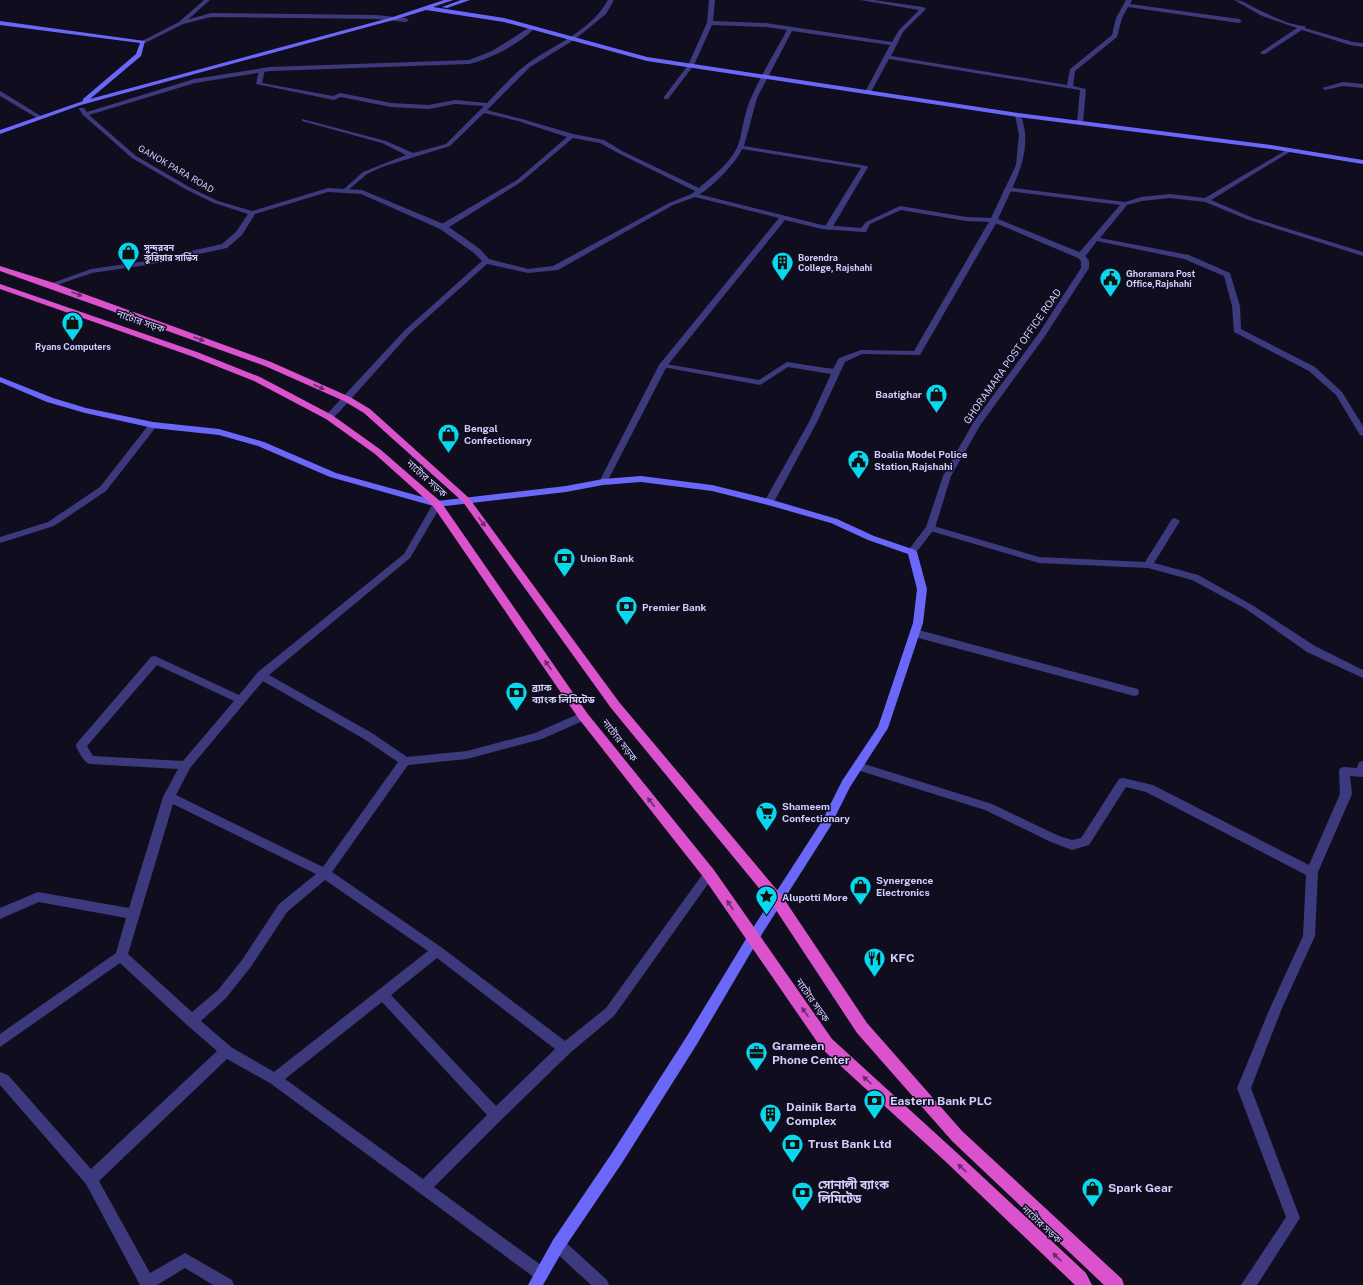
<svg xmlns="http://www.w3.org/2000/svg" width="1363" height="1285" viewBox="0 0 1363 1285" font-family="'Public Sans','Noto Sans Bengali',sans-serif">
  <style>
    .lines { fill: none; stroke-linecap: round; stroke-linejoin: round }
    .minor { fill: #3c3a7c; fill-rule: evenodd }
    .tertiary { fill: #3c3a7c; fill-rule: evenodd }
    .secondary { fill: #6b68f9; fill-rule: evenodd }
    .trunk { fill: #da53cc; fill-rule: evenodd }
    .oneway { fill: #6b2c6d }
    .labels { text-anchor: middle; stroke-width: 3; stroke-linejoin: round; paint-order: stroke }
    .far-street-label { font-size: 9px; fill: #d2cdfd; stroke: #100d1f }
    .far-poi-label { font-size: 9px; font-weight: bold; fill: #d2cdfd; stroke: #100d1f; text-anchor: start }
    .street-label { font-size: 10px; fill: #d2cdfd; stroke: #100d1f }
    .poi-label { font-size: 10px; font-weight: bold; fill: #d2cdfd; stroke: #100d1f; text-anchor: start }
    .near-poi-label { font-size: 12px; font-weight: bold; fill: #d2cdfd; stroke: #100d1f; text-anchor: start }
  </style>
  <rect width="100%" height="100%" fill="#100d1f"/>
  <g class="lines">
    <!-- minor -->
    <path class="minor" d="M204,0H210L183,24H179V22Z
      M608,0H614L606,14L574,40L530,67L487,110L522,119L573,134L604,140L622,151L699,188C714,175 735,160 740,139C743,126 745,111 751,98C761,75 775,52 787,30L766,27L712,25L694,65L668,99H664V97L688,65L707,23L709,0H715L713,21L766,23L892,42L899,30L919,10L860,0H874L923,7L926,9L903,32L891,56L1067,85L1070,69L1112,35L1116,18L1126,0H1132L1130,4L1239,19L1242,21L1239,23L1128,7L1122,18L1117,37L1075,71L1073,86L1086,89L1083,123L1080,125L1077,123L1080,90L889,59L871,92L866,93L865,92L890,45L792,31L757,98L744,146L867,166L868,167L832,228L828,230L824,228L861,168L742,149C737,162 707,193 694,197L691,195L695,191L618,153L600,143L573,138L521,182L446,229H440V225L517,180L567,137L518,121L484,113L450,146L382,167L367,174L346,192L344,191V189L363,172L406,155L382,143L302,121V119L386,141L413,153L446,144L484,106L455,104L429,109L391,107L341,97L334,100L256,84L259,70L262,68L265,70L262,83L333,96L340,93L391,103L429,105L455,100L487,103C500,90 512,75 527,64C555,44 591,31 608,0Z
      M1234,0C1243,0 1249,5 1257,9C1272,16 1289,25 1305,26V28L1353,42L1363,43V47L1350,45L1302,30L1265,54H1261V52L1297,28L1262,16Z
      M1343,82L1363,84V88L1343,86L1325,90L1322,88Z
      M0,91L2,92L44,118L39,119L0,96Z
      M1288,149L1293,150L1211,200L1253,218L1363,252V256L1249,220L1205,202L1170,198L1142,201L1127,205L1100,238L1189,255L1230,273L1240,306L1241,329L1315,367L1342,392L1363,426V436L1360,435L1336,395L1309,371L1234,332L1232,306L1224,276L1184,259L1097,241L1084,258H1078V254L1120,205L1007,191L1004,189L1007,187L1125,202L1141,197L1170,194L1205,198Z
      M994,218L998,220L920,355L862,354L845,362L817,422L774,502L769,505L766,504L764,502L809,422L831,374L788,367L760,385L663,367H660V363L759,380L787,362L833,369L839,358L861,350L914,351L990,220Z
      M153,422L156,423L157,425L156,427L106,491L54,526L0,543V537L48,522L100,487L150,423Z
      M437,501L442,504L410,558L269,675L372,733L407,757L467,751L535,733L583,712L587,713L588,716L587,719L542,739L467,759L408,765L332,872L441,947L565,1041L606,1008L705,871L709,869L713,871L715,874L614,1016L570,1053L501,1120L434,1187L545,1268L547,1273L545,1278L540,1280L535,1278L270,1083L227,1059L99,1181L150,1273L185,1253L232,1280L234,1285H213L185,1268L157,1285H140L86,1184L0,1085V1072L8,1075L91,1169L217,1051L187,1025L120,963L0,1047V1034L116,953L126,918L39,902L0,919V908L38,892L129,908L163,797L178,769L90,764C83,762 79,752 76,746L77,743L151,657L155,656L239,695L258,672L404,554L434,502ZM157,665L234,701L183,761L93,756L87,746ZM263,681L364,739L398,762L323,867L176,795L190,768ZM173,804L316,874L279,904L242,960L218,990L192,1012L128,954ZM325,880L428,951L274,1072L231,1047L201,1021L226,998L250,968L287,912ZM437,958L555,1049L496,1106L391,995ZM382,1002L487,1115L423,1179L285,1079Z
      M1175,518L1180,521L1154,563L1198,575L1252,605L1315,646L1363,670V678L1307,652L1246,609L1192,580L1148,568L1039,563L927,530L925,528L930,525L1039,557L1145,562L1172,519Z
      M915,629L1134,688L1138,689L1139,692L1138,695L1134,696L911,636L910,633L911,630Z
      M1363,761V777L1350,776L1352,794L1318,872L1315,936L1282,1008L1251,1088L1300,1218L1257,1285H1241L1286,1217L1237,1088L1270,1008L1303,936L1306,875L1146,792L1126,787L1089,845L1072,850L1051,842L985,810L854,769L853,766L854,763L858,762L992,804L1059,836L1072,840L1081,838L1119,779L1123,778L1153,785L1309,865L1340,794L1339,771L1340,768L1344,767L1357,768L1359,762Z
      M558,1238L563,1240L607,1280L609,1285H591L553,1250L551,1245L553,1240Z"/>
    <!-- tertiary -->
    <path class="tertiary" d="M211,13L376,15L406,18L409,20L406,22L376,19L211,17L183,24L145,43L140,42L179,22Z
      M530,27L535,28C518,45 492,58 469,64L270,71L195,83L89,115L136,156L191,188L218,201L252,211L328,188L362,190L446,225L480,249L489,259L528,269L553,266L669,203L694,193L822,225L861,228L866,222L900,206L966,217L991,218L1016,165L1019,135L1015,115L1020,114C1036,150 1012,187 998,219L1084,254L1089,261V268L1045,336L981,424L951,476L935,528L915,554L912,555L907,552L926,527L943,476L973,423L1039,333L1081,268V261L1078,258L993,222L966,221L901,210L870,224L866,232H863L822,229L785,220L667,366L607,482L603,485L599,482L659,365L779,218L695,197L673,205L558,270L528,273L487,264L410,333L341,410L332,419L329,420L325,417L326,415L405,330L482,261L474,253L440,229L361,194L328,192L255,214L242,235L227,248L147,265L92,273L51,287L47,285L91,269L147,261L222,244L236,232L248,214L214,203L187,190L132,158L83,115L79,109L80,108H84L87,112L194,79L270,67L469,60L492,51Z"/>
    <!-- secondary -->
    <path class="secondary" d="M444,0H453L433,7L504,18L647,57L1018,113L1271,145L1363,160V164L1271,149L1018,117L647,61L504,22L426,10L397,19L81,105L0,134V130L83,101V99L136,54L140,43L0,25V21L145,41L141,56L90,99L393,17Z
      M461,0H470L447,8L442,7Z
      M0,377L53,398L86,408L153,422L219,429L264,442L336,473L437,501L566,486L603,479L641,476L712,485L769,499L837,519L874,536L915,550L917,552L927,589L923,623L888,728L850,787L830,827L757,942L697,1044L622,1163L563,1250L543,1285H528L553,1240L612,1153L687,1036L749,934L822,821L842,781L878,727L913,623L917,589L908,554L868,540L831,523L768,505L712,491L641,482L603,485L566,492L437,507L330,477L258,446L219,435L153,428L85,413L47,402L0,382Z"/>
    <!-- trunk -->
    <path class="trunk" d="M0,266L54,283L271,362L350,397L370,409L469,498L619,702L782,896L867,1023L962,1131L1122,1279L1124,1285H1104L952,1141L857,1033L772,904L611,708L463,502L364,413L344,401L265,366L0,271Z
      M0,284L197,352L260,377L332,415L381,450L441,502L587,713L714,870L832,1039L956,1152L1086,1273L1092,1285H1075L946,1162L822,1049L704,878L579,719L433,506L375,454L326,419L254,381L191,356L0,289Z"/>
  </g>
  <!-- one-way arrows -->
  <defs><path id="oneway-solid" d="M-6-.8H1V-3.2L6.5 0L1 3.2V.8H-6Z"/></defs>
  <g class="oneway">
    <use href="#oneway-solid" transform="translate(77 294) rotate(20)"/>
    <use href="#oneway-solid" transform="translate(199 339) rotate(20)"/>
    <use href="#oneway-solid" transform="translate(319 387) rotate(24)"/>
    <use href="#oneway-solid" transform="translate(482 522) rotate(54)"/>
    <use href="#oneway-solid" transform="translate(548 665) rotate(-125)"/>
    <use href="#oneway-solid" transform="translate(651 802) rotate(-128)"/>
    <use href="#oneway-solid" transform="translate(730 905) rotate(-125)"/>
    <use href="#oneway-solid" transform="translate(805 1012) rotate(-125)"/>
    <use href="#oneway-solid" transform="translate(867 1080) rotate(-138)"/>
    <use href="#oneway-solid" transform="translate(962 1168) rotate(-137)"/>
    <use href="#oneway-solid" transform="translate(1057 1257) rotate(-137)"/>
  </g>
  <!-- icons -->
  <defs>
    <symbol id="shop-pin" viewBox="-11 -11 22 30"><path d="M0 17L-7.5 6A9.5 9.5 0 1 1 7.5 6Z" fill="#09d7ed" stroke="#100d1f"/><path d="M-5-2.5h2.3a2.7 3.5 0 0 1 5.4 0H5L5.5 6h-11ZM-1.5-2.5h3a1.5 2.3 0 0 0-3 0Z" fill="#111"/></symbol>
    <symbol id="building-pin" viewBox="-11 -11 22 30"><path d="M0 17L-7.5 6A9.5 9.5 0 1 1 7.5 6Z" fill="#09d7ed" stroke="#100d1f"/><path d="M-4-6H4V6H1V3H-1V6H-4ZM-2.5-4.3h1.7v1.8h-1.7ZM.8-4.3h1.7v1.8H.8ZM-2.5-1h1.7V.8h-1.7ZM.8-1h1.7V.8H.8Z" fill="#111"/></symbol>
    <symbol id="civic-pin" viewBox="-11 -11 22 30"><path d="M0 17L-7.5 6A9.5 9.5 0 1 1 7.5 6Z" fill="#09d7ed" stroke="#100d1f"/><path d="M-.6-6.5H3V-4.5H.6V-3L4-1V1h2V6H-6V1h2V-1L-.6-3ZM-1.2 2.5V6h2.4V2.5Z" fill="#111"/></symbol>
    <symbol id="bank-pin" viewBox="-11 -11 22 30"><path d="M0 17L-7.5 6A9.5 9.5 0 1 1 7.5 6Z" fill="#09d7ed" stroke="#100d1f"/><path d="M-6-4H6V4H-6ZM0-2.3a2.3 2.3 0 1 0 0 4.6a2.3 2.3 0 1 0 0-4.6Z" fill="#111"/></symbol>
    <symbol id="supermarket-pin" viewBox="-11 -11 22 30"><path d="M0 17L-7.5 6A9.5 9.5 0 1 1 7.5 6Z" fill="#09d7ed" stroke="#100d1f"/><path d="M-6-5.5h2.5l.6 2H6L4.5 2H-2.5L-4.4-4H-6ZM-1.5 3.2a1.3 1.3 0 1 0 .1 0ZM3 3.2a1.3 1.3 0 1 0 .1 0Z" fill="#111"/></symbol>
    <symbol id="sight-pin" viewBox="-11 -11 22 30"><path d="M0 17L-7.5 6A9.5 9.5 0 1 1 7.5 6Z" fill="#09d7ed" stroke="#100d1f"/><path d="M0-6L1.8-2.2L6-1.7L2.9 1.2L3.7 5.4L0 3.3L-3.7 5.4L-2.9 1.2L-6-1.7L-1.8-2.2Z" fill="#111"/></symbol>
    <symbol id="restaurant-pin" viewBox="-11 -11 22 30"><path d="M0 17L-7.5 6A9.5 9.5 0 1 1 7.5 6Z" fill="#09d7ed" stroke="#100d1f"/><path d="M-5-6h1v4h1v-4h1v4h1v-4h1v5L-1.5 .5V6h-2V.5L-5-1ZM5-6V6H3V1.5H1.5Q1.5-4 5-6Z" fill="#111"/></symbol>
    <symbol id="office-pin" viewBox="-11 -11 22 30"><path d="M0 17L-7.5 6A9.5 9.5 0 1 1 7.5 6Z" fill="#09d7ed" stroke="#100d1f"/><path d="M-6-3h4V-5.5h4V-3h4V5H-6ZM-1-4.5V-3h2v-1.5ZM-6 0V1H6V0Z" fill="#111"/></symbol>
  </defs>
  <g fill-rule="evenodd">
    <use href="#shop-pin" x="116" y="240" width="25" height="34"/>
    <use href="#building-pin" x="770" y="250" width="25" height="34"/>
    <use href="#civic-pin" x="1098" y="266" width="25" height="34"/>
    <use href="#shop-pin" x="60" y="310" width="25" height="34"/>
    <use href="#shop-pin" x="924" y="382" width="25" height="34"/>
    <use href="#shop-pin" x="436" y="422" width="25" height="34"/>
    <use href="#civic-pin" x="846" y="448" width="25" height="34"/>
    <use href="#bank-pin" x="552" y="546" width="25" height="34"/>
    <use href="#bank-pin" x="614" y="594" width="25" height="34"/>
    <use href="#bank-pin" x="504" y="680" width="25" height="34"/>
    <use href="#supermarket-pin" x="754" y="800" width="25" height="34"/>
    <use href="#shop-pin" x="848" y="874" width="25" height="34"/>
    <use href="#sight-pin" x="754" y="884" width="25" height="34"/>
    <use href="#restaurant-pin" x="862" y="946" width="25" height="34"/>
    <use href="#office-pin" x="744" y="1040" width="25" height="34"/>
    <use href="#bank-pin" x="862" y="1088" width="25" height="34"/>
    <use href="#building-pin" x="758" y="1102" width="25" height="34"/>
    <use href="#bank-pin" x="780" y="1132" width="25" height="34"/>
    <use href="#shop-pin" x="1080" y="1176" width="25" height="34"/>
    <use href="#bank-pin" x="790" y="1180" width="25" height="34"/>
  </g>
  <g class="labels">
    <!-- far-street labels -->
    <g class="far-street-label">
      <text transform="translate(176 169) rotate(30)" y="3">GANOK PARA ROAD</text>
    </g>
    <!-- far-poi labels -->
    <g class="far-poi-label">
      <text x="144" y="251">সুন্দরবন<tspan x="144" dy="10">কুরিয়ার সার্ভিস</tspan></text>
      <text x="798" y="261">Borendra<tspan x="798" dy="10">College, Rajshahi</tspan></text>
      <text x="1126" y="277">Ghoramara Post<tspan x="1126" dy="10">Office,Rajshahi</tspan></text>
      <text x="73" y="350" text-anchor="middle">Ryans Computers</text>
    </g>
    <!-- street labels -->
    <g class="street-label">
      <text transform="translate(141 321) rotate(19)" y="4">নাটোর সড়ক</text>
      <text transform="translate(1012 356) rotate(-55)" y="4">GHORAMARA POST OFFICE ROAD</text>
      <text transform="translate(427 478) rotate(42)" y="4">নাটোর সড়ক</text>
      <text transform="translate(620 740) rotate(52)" y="4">নাটোর সড়ক</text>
      <text transform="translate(813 1000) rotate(55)" y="4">নাটোর সড়ক</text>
      <text transform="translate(1042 1224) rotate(43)" y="4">নাটোর সড়ক</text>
    </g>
    <!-- poi labels -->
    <g class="poi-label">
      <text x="922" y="398" text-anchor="end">Baatighar</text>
      <text x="464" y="432">Bengal<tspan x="464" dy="12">Confectionary</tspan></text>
      <text x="874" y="458">Boalia Model Police<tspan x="874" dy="12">Station,Rajshahi</tspan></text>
      <text x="580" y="562">Union Bank</text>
      <text x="642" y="611">Premier Bank</text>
      <text x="532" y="691">ব্র্যাক<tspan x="532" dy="12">ব্যাংক লিমিটেড</tspan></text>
      <text x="782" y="810">Shameem<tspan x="782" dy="12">Confectionary</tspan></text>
      <text x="876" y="884">Synergence<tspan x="876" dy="12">Electronics</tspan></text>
      <text x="782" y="901">Alupotti More</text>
    </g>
    <!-- near-poi labels -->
    <g class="near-poi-label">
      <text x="890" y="962">KFC</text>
      <text x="772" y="1050">Grameen<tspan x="772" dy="14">Phone Center</tspan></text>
      <text x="890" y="1105">Eastern Bank PLC</text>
      <text x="786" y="1111">Dainik Barta<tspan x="786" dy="14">Complex</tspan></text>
      <text x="808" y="1148">Trust Bank Ltd</text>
      <text x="818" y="1189">সোনালী ব্যাংক<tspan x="818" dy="14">লিমিটেড</tspan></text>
      <text x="1108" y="1192">Spark Gear</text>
    </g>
  </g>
</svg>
